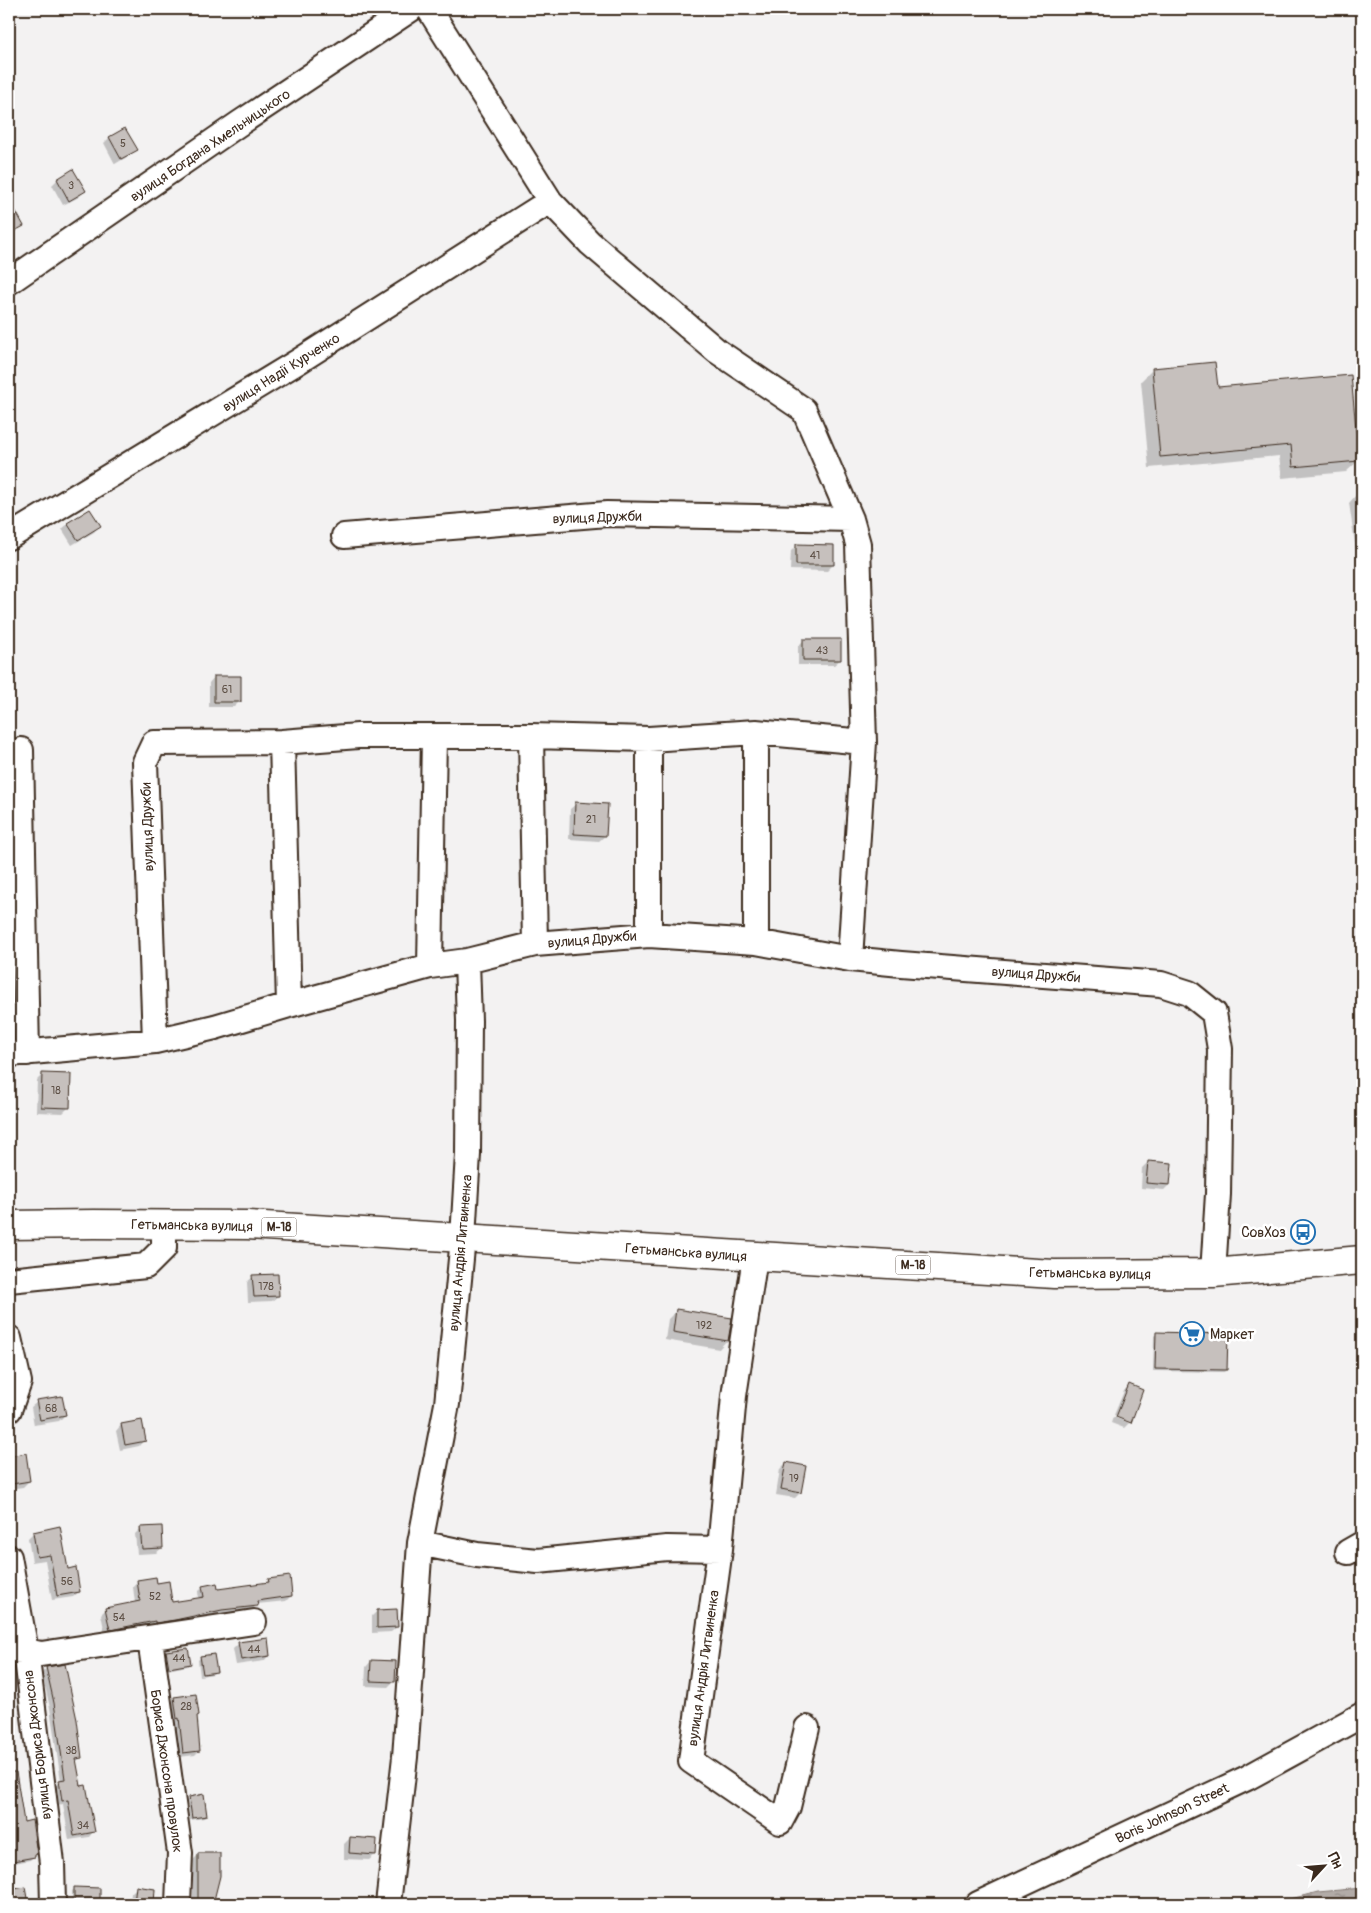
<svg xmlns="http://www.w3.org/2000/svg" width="1371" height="1913" viewBox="0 0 1371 1913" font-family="Pangolin,sans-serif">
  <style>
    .water { fill: url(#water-ripples); stroke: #827770 }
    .shadow { fill: #0003 }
    .building { fill: #c6c0bd; stroke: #3b2a1e }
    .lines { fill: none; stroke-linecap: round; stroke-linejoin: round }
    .minor-casing { stroke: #3b2a1e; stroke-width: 28 }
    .highway-casing { stroke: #3b2a1e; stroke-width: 31 }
    .minor { stroke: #fff; stroke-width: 24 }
    .highway { stroke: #fff; stroke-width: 28 }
    .labels { text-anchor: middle; stroke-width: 5; stroke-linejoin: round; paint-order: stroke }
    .number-label { font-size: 11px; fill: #5e5046 }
    .shield { fill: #fff; stroke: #766a62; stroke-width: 1 }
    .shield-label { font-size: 12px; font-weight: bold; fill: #3b2a1e }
    .street-label { font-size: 14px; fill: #3b2a1e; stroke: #fff }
    .poi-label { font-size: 14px; fill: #3b2a1e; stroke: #fff; text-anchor: end }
  </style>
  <defs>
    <pattern id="water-ripples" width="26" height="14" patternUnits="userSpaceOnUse" patternTransform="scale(1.25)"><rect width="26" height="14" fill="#b2aba7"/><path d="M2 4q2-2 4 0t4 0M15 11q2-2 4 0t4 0" fill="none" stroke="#928b87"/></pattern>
  </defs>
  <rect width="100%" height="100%" fill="#f3f2f2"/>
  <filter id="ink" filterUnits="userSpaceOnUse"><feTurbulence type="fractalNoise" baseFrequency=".02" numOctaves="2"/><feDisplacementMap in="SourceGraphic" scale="10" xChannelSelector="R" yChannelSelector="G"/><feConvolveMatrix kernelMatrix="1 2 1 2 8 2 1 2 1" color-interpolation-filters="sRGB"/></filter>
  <g filter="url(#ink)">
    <!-- water -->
    <path class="water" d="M1362,1888V1904H1271L1318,1892Z"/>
    <!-- shadow -->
    <path class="shadow" d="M124,129L136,150L130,155L115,164L104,143L109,138Z
      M73,171L84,191L79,197L63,205L52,185L57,180Z
      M11,205L22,225L9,236V206Z
      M1153,369L1358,461L1346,472L1282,478L1279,456L1149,468L1141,381Z
      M1357,494H1362V577L1360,578L1349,503Z
      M68,524L99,526L94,532L72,545L62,529Z
      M796,546L833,565L827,571L790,570L791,551Z
      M804,640L840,660L834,665H798V646Z
      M214,677L240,701L234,707H209V683Z
      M576,804L605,836L599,841L569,839L570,809Z
      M43,1074L69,1107L63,1113L36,1112L37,1080Z
      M1148,1162L1169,1185L1164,1190L1141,1188L1142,1168Z
      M253,1277L278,1296L272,1301L248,1302L247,1282Z
      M677,1310L727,1340L719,1349L665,1340L668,1319Z
      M1156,1334L1226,1370L1224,1372L1153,1371L1154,1336Z
      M1129,1385L1130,1422L1129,1423V1421L1114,1415L1124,1391Z
      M37,1402L65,1415L59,1421L34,1425L31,1407Z
      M1113,1417L1129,1423L1124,1428L1111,1423Z
      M121,1425L144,1440L139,1446L120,1450L116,1431Z
      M25,1455L29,1481L23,1487L9,1489V1457Z
      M786,1463L800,1493L795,1498L776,1495L780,1469Z
      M141,1528L162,1548L156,1553L137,1554L135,1534Z
      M33,1533L67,1570L79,1592L73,1597L52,1600L45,1560L32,1562L28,1538Z
      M269,1580L291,1596L286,1601L257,1604L252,1610L216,1614L169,1625L151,1627L150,1625L105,1634L101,1614L106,1609L135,1603L133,1587L138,1581L156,1585L171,1604L199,1599L198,1592L203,1587L217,1590L265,1584Z
      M377,1611L397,1627L391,1632L372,1633V1616Z
      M239,1643L269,1655L264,1661L236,1665L233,1649Z
      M167,1652L189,1664L187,1666L167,1670L165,1655Z
      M213,1656L216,1671L213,1674L200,1676L198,1660L200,1658Z
      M371,1661L394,1681L388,1687L365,1686L366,1667Z
      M64,1666L81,1757L75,1763L80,1787L93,1832L89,1837L69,1840L63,1804L57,1805L55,1786L61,1781L50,1708L42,1673L46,1668Z
      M195,1695L199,1751L195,1755L179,1757L175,1722H173L170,1703L174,1699Z
      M13,1727L17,1753L9,1759V1728Z
      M19,1798L23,1823L34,1856L30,1860L10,1864L9,1799Z
      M190,1798L206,1816L204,1818L190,1820L187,1800Z
      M350,1838L375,1855L369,1860L344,1859V1844Z
      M199,1854L218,1875L213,1904H188L193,1896V1860Z
      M137,1887L154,1890L152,1904H130L131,1893Z
      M75,1888L99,1889L98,1904H72V1891Z"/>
    <!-- building -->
    <path class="building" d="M125,128L138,150L121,159L109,137Z
      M73,169L86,191L69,201L57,179Z
      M9,199L24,226L9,234Z
      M1215,362L1218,387L1351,375L1359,461L1293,467L1291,445L1160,457L1152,368Z
      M90,509L101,526L78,540L67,523Z
      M796,544L834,545V565H796Z
      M803,639H841V660H803Z
      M214,676H241V702H214Z
      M575,802L608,804L606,836L574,834Z
      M42,1073L71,1074L70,1108L41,1107Z
      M1148,1161L1172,1163L1170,1185L1146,1183Z
      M278,1274L279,1296L254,1297L252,1275Z
      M676,1309L732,1318L728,1341L673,1332Z
      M1156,1332L1228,1334L1227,1370L1155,1369Z
      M1129,1384L1143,1390L1131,1423L1116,1417Z
      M62,1396L66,1415L40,1420L36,1400Z
      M142,1420L146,1441L125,1445L121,1424Z
      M26,1453L30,1481L12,1484L9,1456Z
      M786,1462L806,1466L801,1493L781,1489Z
      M60,1526L68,1569L76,1567L80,1592L57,1596L50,1555L37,1557L33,1532Z
      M162,1526L163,1548L142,1549L140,1527Z
      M290,1576L292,1596L257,1601L258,1606L222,1610L175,1620L155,1623V1621L110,1630L105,1608L140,1601L137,1580L156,1577L157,1583L169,1581L172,1602L204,1597L202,1586L217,1583L218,1589L269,1582L268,1579Z
      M397,1609L398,1627L377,1628V1610Z
      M268,1638L270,1656L241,1660L238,1642Z
      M188,1648L191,1664L169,1668L166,1651Z
      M214,1654L217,1672L203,1674L200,1656Z
      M371,1660L396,1661L395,1682L370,1681Z
      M65,1664L77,1720L82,1758L76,1759L81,1786L86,1785L95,1832L74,1836L68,1800L62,1801L59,1780L65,1779L54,1703L46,1667Z
      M196,1694L199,1715L197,1716L200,1751L183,1753L179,1718L177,1719L174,1697Z
      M9,1772H16L24,1822L32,1820L37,1854L35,1855V1857L13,1861L9,1841Z
      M204,1794L207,1816L192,1818L189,1797Z
      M350,1837L377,1839L376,1855L349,1853Z
      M198,1853H220V1876L213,1904H198Z
      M136,1886L155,1889L154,1904H134Z
      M25,1887L28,1904H9V1890Z
      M74,1887L100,1888V1904H74Z"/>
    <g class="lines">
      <defs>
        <path id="minor" d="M429,9L550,201L590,243L717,351L804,410L851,519L858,544L864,742L850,959
          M9,282L240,123L411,9
          M344,536L607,514L851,519
          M9,537L299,361L550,201
          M756,732V942
          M531,736L535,944
          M282,742L289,1005
          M21,750L27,1053
          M649,935V739
          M430,966L434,737
          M155,1041L145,762L154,743L282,742L358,736H531L649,739L756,732L864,742
          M9,1054L155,1041L215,1027L289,1005L430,966L467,961L535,944L649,935L756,942L850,959L901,964L1161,984L1189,993L1214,1013L1220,1049L1218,1194L1213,1273
          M755,1257L734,1396L720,1549L691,1761L780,1822L788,1807L807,1728
          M9,1280L146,1266L164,1248V1224
          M9,1338L19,1382L9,1410
          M420,1543L477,1555L538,1561L667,1548L720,1549
          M1348,1552L1362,1544
          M9,1557L26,1651L52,1863L53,1904
          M150,1639L180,1853L178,1904
          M9,1650L26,1651L41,1654L254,1622
          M388,1904L405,1757L420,1543L447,1404L463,1238L468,1154L469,1021L467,961
          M978,1904L1247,1778L1362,1715"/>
        <path id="highway" d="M9,1225L94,1224L248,1225L1054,1274L1213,1273L1362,1260"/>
      </defs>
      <!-- minor casing -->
      <use href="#minor" class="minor-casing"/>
      <!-- highway casing -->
      <use href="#highway" class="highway-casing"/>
      <!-- minor -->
      <use href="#minor" class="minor"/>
      <!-- highway -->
      <use href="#highway" class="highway"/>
    </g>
  </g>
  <!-- icons -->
  <defs>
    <symbol id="bus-ring" viewBox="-11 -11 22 22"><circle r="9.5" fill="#fff" stroke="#1f6fb2" stroke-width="1.5"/><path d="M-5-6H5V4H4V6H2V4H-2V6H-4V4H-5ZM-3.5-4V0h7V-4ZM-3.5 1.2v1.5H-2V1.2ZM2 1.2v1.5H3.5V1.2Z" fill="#1f6fb2"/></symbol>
    <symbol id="supermarket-ring" viewBox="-11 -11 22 22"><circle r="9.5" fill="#fff" stroke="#1f6fb2" stroke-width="1.5"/><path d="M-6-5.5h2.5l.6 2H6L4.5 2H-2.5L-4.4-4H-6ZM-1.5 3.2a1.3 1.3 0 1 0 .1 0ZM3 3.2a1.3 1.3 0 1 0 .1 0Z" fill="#1f6fb2"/></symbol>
  </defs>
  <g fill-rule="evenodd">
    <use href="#bus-ring" x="1289" y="1218" width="28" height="28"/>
    <use href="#supermarket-ring" x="1178" y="1320" width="28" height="28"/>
  </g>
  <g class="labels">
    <!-- number labels -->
    <g class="number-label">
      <text x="123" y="147">5</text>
      <text x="71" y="189">3</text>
      <text x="815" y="559">41</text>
      <text x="822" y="654">43</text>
      <text x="227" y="693">61</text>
      <text x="591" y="823">21</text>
      <text x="56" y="1094">18</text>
      <text x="266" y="1290">178</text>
      <text x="704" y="1329">192</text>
      <text x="51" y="1412">68</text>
      <text x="794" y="1482">19</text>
      <text x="67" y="1585">56</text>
      <text x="155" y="1600">52</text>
      <text x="119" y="1621">54</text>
      <text x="254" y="1653">44</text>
      <text x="179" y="1662">44</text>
      <text x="186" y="1710">28</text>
      <text x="71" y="1754">38</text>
      <text x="83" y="1829">34</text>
    </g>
    <!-- shield labels -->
    <g class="shield">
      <rect x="261.5" y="1217.5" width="35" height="19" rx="4"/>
      <rect x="895.5" y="1255.5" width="35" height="19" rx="4"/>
    </g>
    <g class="shield-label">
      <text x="279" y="1231">М-18</text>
      <text x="913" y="1269">М-18</text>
    </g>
    <!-- street labels -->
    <g class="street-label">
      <text transform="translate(210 145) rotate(-34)" y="5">вулиця Богдана Хмельницького</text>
      <text transform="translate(281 372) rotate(-32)" y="5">вулиця Надії Курченко</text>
      <text transform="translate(597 517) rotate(-2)" y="5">вулиця Дружби</text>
      <text transform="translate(147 827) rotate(-92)" y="5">вулиця Дружби</text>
      <text transform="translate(592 939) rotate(-5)" y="5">вулиця Дружби</text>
      <text transform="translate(1036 974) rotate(4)" y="5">вулиця Дружби</text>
      <text transform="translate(192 1225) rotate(1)" y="5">Гетьманська вулиця</text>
      <text transform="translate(686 1252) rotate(4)" y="5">Гетьманська вулиця</text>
      <text transform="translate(460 1253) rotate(-85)" y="5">вулиця Андрія Литвиненка</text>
      <text transform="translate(1090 1273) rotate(1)" y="5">Гетьманська вулиця</text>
      <text transform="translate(703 1668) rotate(-82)" y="5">вулиця Андрія Литвиненка</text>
      <text transform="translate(37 1745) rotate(-97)" y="5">вулиця Бориса Джонсона</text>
      <text transform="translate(167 1771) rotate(82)" y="5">Бориса Джонсона провулок</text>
      <text transform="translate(1172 1813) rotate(-25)" y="5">Boris Johnson Street</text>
    </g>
    <!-- poi labels -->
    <g class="poi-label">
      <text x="1286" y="1237">СовХоз</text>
      <text x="1210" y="1339" text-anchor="start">Маркет</text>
    </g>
  </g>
  <!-- margin -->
  <rect width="1371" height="1913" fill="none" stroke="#fff" stroke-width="30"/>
  <rect x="15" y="15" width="1341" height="1883" fill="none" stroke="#3b2a1e" stroke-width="2" filter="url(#ink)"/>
  <!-- north arrow -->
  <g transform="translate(1324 1866) rotate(64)" stroke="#ffffff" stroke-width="4" paint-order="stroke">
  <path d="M0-4L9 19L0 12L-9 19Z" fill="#3b2a1e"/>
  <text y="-8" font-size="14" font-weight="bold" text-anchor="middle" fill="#3b2a1e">Пн</text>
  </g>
</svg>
